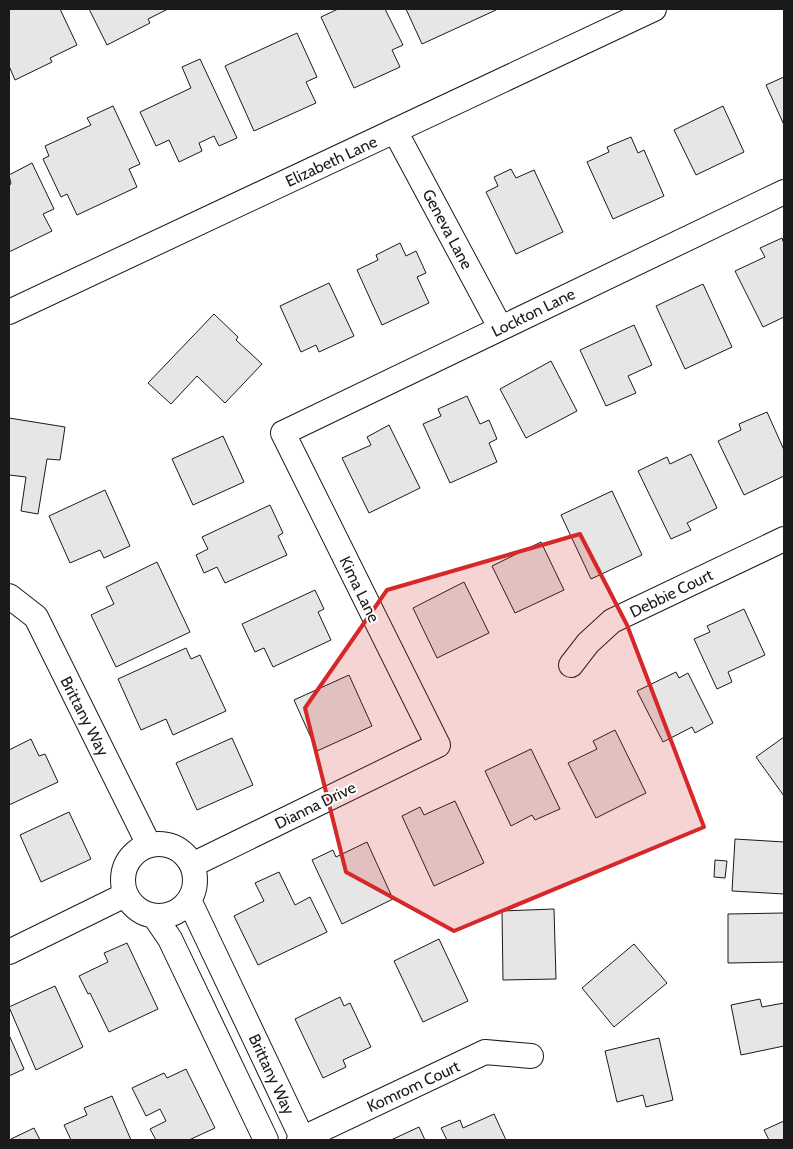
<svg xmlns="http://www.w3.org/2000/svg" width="793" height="1149" viewBox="0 0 793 1149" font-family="Cabin,sans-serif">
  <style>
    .building { fill: #e6e6e6; stroke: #1a1a1a }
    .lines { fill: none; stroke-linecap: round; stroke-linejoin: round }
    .minor-casing { stroke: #1a1a1a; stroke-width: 26 }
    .minor { stroke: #fff; stroke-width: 24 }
    .marked { fill: #d62828; fill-opacity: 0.2; stroke: #d62828; stroke-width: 4; stroke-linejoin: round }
    .labels { text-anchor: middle; stroke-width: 4; stroke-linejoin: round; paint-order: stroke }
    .street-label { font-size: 16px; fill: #1a1a1a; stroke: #fff }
  </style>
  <rect width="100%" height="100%" fill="#fff"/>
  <!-- building -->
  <path class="building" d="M9,9H60L77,45L50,58L52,62L15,80L9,66Z
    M89,9H168L148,19L150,23L107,45Z
    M338,9H385L403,45L392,50L400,67L354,88L321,17Z
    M406,9H496V10L422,44Z
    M297,33L317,77L306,82L316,103L254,131L225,66Z
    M200,59L237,138L219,146L214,136L199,143L202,151L179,162L169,140L156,146L140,112L191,88L182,67Z
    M784,77V125L766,85Z
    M113,106L140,164L129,169L137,187L77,215L67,194L61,197L43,159L49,156L45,146L91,125L87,118Z
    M723,106L744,152L696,175L674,130Z
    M631,137L638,153L644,150L664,196L613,219L587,162L609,152L607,147Z
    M32,163L54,209L43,214L52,231L9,252V185L11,184L9,175Z
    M511,169L516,178L534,170L563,232L516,254L486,192L498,186L494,177Z
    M782,238L784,244V317L763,327L735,271L765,257L760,248Z
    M400,243L406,256L416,251L426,273L417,277L429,303L382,325L357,270L378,260L376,255Z
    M329,283L354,336L319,352L316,345L301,352L280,306Z
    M703,284L732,347L685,369L656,306Z
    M214,314L238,337L236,340L262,364L225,403L197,376L171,404L148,383Z
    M634,325L652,365L628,376L636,393L606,406L580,350Z
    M551,361L577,411L526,438L500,389Z
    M467,396L480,424L489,420L497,439L489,443L497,462L450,483L423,424L441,416L438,409Z
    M767,412L784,450V476L744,495L718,441L741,430L739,424Z
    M9,418L65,427L60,460L47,459L38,514L21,511L26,477L9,475Z
    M389,425L420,488L369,513L342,458L371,445L367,437Z
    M223,436L244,482L193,505L172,459Z
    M691,454L717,508L687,523L691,530L671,539L638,471L667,457L670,464Z
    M105,490L130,546L104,558L100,550L70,563L49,516Z
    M612,491L642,555L591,579L561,515Z
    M270,505L283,533L278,536L287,555L225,583L217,567L204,573L196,555L208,549L202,537Z
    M541,542L564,590L515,613L492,566Z
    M157,562L190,632L116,667L91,615L114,604L106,587Z
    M464,582L489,633L437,658L413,608Z
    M315,590L324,609L318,612L331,640L273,667L264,648L255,652L242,624Z
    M744,609L765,655L728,672L732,682L717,689L694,639L710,632L707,626Z
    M186,648L191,659L200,655L226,711L173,735L166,719L141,730L118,679Z
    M676,672L679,678L688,673L713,723L695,733L692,727L663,742L637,691Z
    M349,675L372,726L317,751L294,700Z
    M615,730L646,793L596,818L568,763L597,749L593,741Z
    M784,737V796L756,757Z
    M232,738L253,785L197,810L176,763Z
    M31,739L39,756L45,754L58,782L9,805V750Z
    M531,749L560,809L535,820L532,815L511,826L485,771Z
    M455,801L484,863L434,886L402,816L420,807L424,815Z
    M69,812L91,859L41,882L20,835Z
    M735,839L784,842V894L732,891Z
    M367,842L393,899L342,924L312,860L333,850L336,857Z
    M715,860L727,861L725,878L714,877Z
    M279,872L295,905L310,897L327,932L258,965L234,916L264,901L255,883Z
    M554,909L556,979L503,980L502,911Z
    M784,913V962L728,963V914Z
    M439,939L468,1001L423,1022L394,961Z
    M127,943L158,1009L109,1032L90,993L88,994L79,976L108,962L104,953Z
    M634,944L667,983L614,1027L582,988Z
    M55,986L83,1047L36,1070L9,1007Z
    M340,997L344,1006L350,1003L371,1047L343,1060L346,1067L323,1078L295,1019Z
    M760,999L762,1007L784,1003V1046L741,1055L731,1005Z
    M9,1035L24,1069L9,1076Z
    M659,1038L673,1100L646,1107L643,1095L617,1102L605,1051Z
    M186,1069L215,1128L189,1140H156L150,1129L166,1121L160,1109L146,1116L132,1088L164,1073L167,1078Z
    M112,1096L131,1140H71L64,1125L87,1115L84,1108Z
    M494,1114L506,1140H447L441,1128L460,1120L463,1128Z
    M784,1121V1140H769L764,1130Z
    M419,1127L425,1140H391Z
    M34,1128L40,1140H11V1139Z"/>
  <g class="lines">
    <defs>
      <path id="minor" d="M395,131L500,327
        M9,312L654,9
        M9,596L36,617L149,845
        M571,665L588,643L612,621L784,539
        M123 880a36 36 0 1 1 72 0a36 36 0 1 1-72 0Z
        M192,865L438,745L283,433L784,192
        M189,900L303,1140
        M155,917L170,939L266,1140
        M9,952L125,895
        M299,1140L485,1052L531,1056"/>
    </defs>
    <!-- minor casing -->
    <use href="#minor" class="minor-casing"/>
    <!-- minor -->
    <use href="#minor" class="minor"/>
  </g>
  <!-- marked area -->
  <path class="marked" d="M580,534L627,625L704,827L454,931L346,872L305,708L387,590Z"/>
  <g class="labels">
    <!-- street labels -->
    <g class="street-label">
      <text transform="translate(331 161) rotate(-25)" y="6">Elizabeth Lane</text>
      <text transform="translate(448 229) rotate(62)" y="6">Geneva Lane</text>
      <text transform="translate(533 312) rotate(-26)" y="6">Lockton Lane</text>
      <text transform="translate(360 589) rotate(64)" y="6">Kima Lane</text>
      <text transform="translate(671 593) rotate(-26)" y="6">Debbie Court</text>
      <text transform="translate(85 716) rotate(63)" y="6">Brittany Way</text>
      <text transform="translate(315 805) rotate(-26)" y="6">Dianna Drive</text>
      <text transform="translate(272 1074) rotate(65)" y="6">Brittany Way</text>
      <text transform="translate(413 1086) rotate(-25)" y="6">Komrom Court</text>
    </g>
  </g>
  <!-- border -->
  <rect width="793" height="1149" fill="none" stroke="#1a1a1a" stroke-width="20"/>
</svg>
